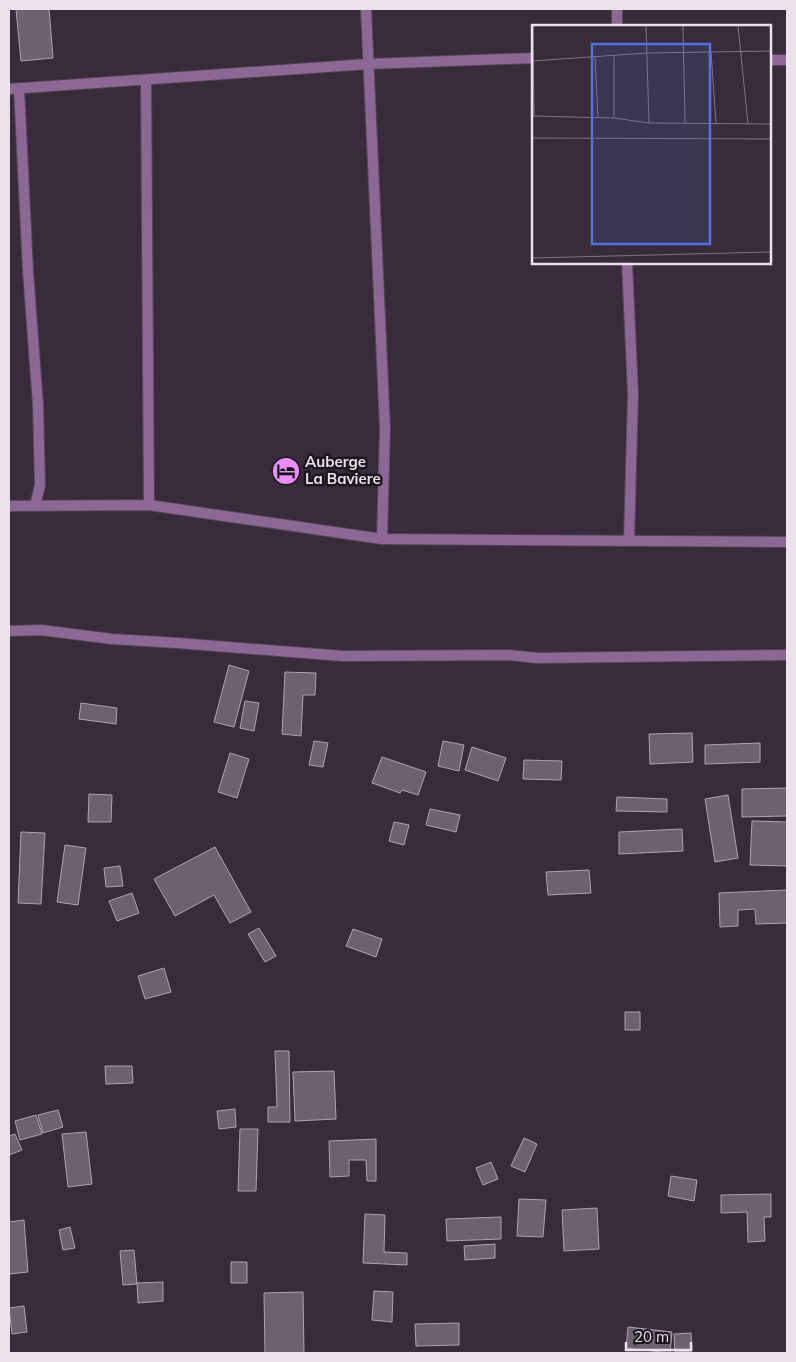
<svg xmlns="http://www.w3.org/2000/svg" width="796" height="1362" viewBox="0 0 796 1362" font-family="Mulish,sans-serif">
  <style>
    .building { fill: #6e5f71; stroke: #b2a1b5 }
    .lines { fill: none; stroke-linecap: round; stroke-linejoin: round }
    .street-casing { stroke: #554858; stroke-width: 12 }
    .street { stroke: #8d6895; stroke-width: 10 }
    .labels { text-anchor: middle; stroke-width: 5; stroke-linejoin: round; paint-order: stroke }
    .poi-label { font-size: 15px; font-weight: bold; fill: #eae1eb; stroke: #1c161e; text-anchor: start }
    .inset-road { fill: none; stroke: #807482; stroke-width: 1 }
    .view { fill: #5073dd; fill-opacity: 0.15; stroke: #5073dd; stroke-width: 2.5 }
    .inset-edge { fill: none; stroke: #eae1eb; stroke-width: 2.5 }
  </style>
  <rect width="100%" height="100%" fill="#392b3c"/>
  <!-- building -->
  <path class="building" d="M16,9H49L53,58L21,61Z
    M229,665L249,671L234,727L214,722Z
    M285,672L316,673L315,695H303L301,736L282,734Z
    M245,701L259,703L254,731L240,728Z
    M81,703L117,708L116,724L79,719Z
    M692,733L693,762L650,764L649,734Z
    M314,741L328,743L323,767L309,765Z
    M443,741L464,745L459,771L438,766Z
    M760,743V762L705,764V745Z
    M472,747L506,758L498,781L465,770Z
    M230,753L249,759L237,798L218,792Z
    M382,757L426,772L418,795L402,790L400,793L372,783Z
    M524,760L562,761L561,780L523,779Z
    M787,788V816L742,817V789Z
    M89,794L112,795L111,822H88Z
    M728,795L738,858L715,862L705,799Z
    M617,797L667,799V812L616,811Z
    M430,809L460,815L456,832L426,825Z
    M752,821L787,822V866L750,865Z
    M394,822L409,825L404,845L389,841Z
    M682,829L683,851L619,854V832Z
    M21,832L45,833L41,904L18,903Z
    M65,845L86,848L78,905L57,902Z
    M215,847L251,912L230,923L214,895L175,916L154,879Z
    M120,866L123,886L106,887L104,868Z
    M589,870L591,893L548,895L546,872Z
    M787,890V923L756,924L755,909L738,910V926L720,927L719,893Z
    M132,893L139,913L117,921L109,901Z
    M259,928L276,956L265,962L248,934Z
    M353,929L382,939L376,957L346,946Z
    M164,968L171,992L145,999L138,976Z
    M625,1012H640V1030H625Z
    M275,1051H289L290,1122H268V1107H277Z
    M105,1066H132L133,1083L106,1084Z
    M334,1071L336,1119L295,1121L293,1072Z
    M235,1109L236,1127L219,1129L217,1111Z
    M58,1110L63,1127L43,1133L38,1115Z
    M36,1115L42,1134L20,1140L15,1121Z
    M240,1129H258L256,1191H238Z
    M86,1132L92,1184L68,1187L62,1134Z
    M15,1134L22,1150L9,1155V1136Z
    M524,1138L537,1144L525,1172L511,1166Z
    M376,1139V1181H367L366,1160H349V1176L330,1177L329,1141Z
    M491,1162L498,1179L483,1185L476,1168Z
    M671,1176L697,1180L694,1201L668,1196Z
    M771,1194V1217H764L765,1241L748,1242L747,1212L721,1213V1195Z
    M519,1199L546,1200L543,1237L517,1236Z
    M597,1208L599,1249L564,1251L562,1210Z
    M365,1214L385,1215L384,1252L407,1253V1265L363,1263Z
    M501,1217V1239L447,1241L446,1219Z
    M24,1220L28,1272L9,1274V1222Z
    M70,1227L75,1248L63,1250L59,1230Z
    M495,1244V1258L465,1260L464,1246Z
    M134,1250L137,1284L123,1285L120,1251Z
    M231,1262H247V1283H231Z
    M163,1282V1301L138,1303L137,1283Z
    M374,1291L393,1292L392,1322L372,1320Z
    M303,1292L304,1353H265L264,1293Z
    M24,1306L27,1332L12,1334L9,1308Z
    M459,1323V1345L416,1346L415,1324Z
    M628,1327L672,1332L670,1353L626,1348Z
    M691,1333L692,1351L675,1352L674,1334Z"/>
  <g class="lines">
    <defs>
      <path id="street" d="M366,9L385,428L382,539
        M617,9V26
        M770,60H787
        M146,80L149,505
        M19,88L28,271L38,405L40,485L35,506
        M9,89L368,64L534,58
        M627,262L633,394L629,541
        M9,506L149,505L382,539L787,542
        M9,631L41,630L112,639L178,643L343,656L509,655L537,658L787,655"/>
    </defs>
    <!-- street casing -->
    <use href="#street" class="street-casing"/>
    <!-- street -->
    <use href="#street" class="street"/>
  </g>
  <!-- icons -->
  <defs>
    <symbol id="hotel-disc" viewBox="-11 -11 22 22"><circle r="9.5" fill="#ea8dfd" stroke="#1c161e"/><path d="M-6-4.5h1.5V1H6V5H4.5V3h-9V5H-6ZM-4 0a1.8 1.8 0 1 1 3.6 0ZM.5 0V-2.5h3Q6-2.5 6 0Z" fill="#111"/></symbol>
  </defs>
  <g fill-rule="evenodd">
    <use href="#hotel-disc" x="270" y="455" width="32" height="32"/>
  </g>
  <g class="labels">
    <!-- poi labels -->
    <g class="poi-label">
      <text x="305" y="467">Auberge<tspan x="305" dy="17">La Baviere</tspan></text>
    </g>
  </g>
  <!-- overview -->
  <g transform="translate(532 25)">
    <rect width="239" height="239" fill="#392b3c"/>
    <path class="inset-road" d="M1,1L2,91M114,1L117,98M151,1L153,98M206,1L216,99M179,27L184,98M82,30V93M63,32L66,93M0,36L115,28L239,26M0,91L82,93L117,98L239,99M0,113L239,114M0,233L239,227"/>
    <path class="view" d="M60,19H178V219H60Z"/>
    <rect width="239" height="239" class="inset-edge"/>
  </g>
  <!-- border -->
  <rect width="796" height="1362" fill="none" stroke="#eae1eb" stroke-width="20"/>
  <!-- scale -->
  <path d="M626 1342v8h65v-8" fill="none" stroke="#eae1eb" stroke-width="2.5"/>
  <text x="634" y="1342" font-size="15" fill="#eae1eb" stroke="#1c161e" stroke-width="4" paint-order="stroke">20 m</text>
</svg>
